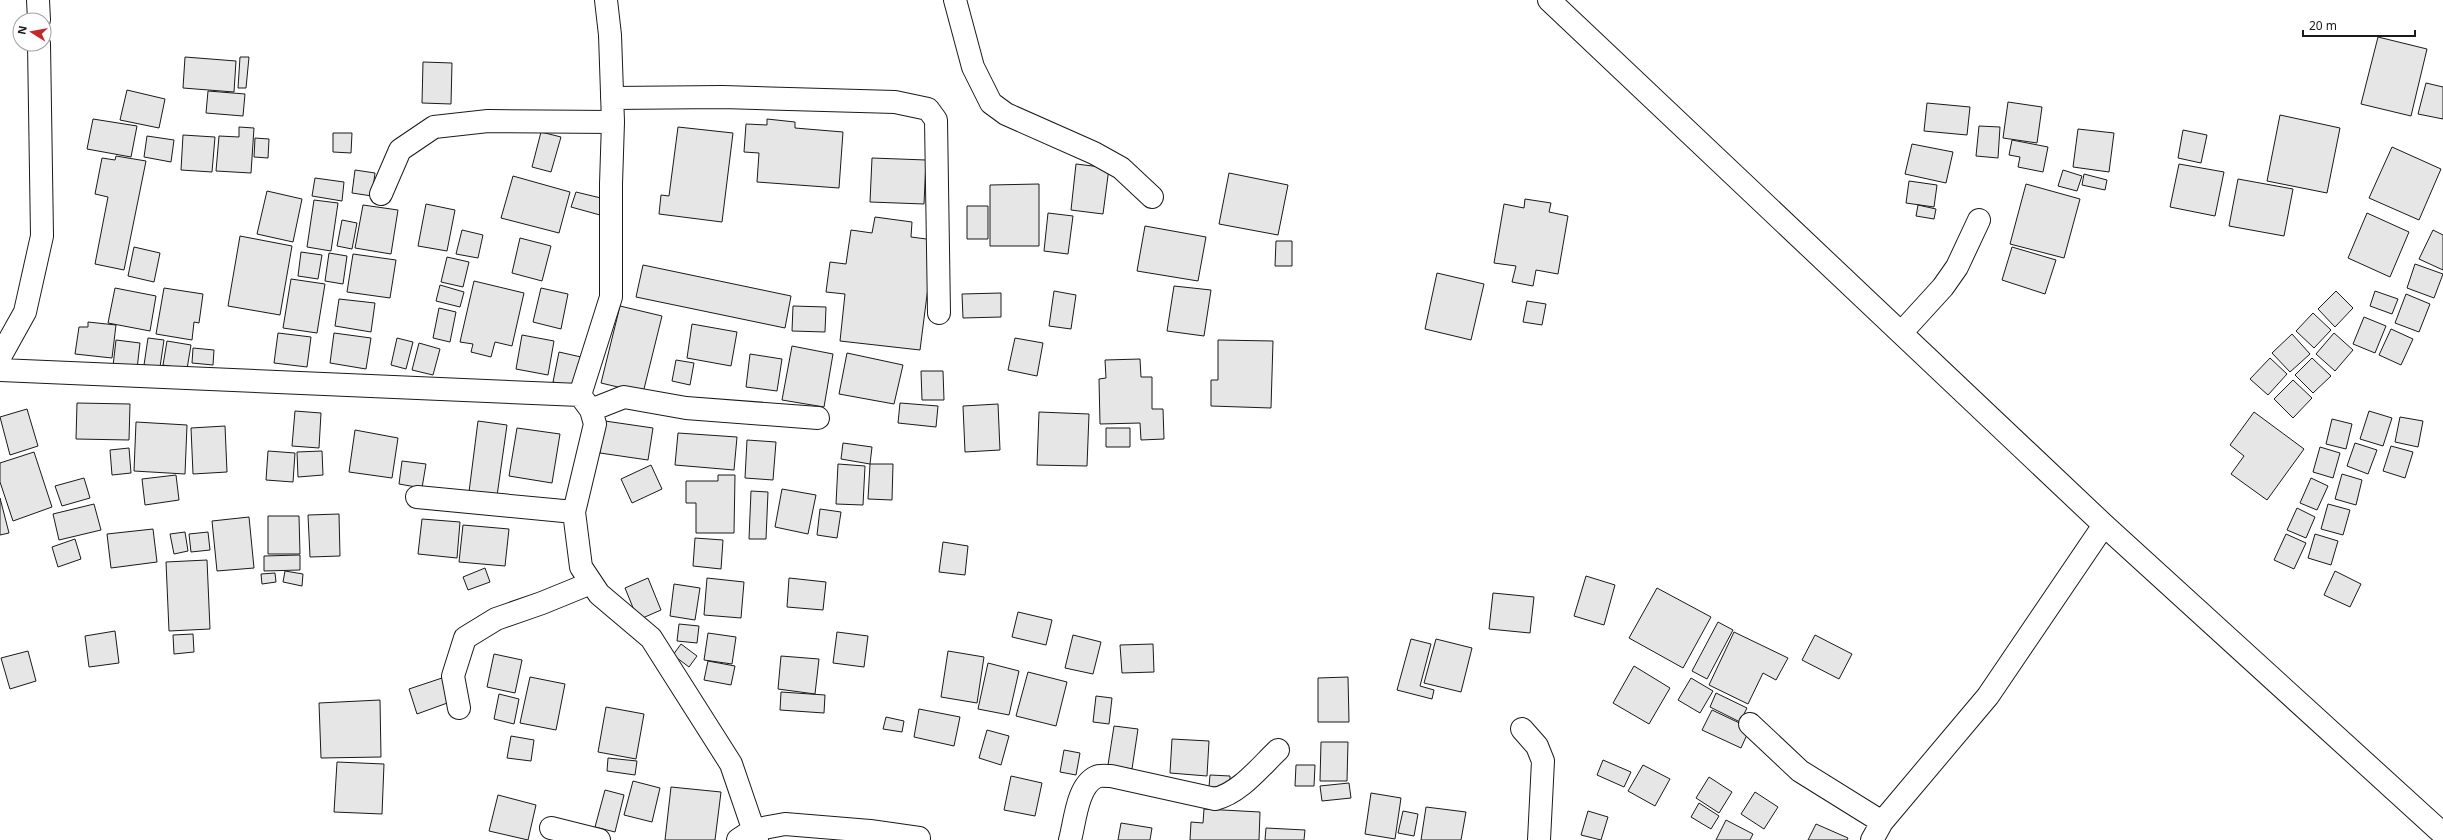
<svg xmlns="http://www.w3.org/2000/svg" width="2443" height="840" viewBox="0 0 2443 840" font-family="'Noto Sans',sans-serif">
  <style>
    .building { fill: #e6e6e6; stroke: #1a1a1a }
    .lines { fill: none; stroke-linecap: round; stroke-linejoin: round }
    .minor-casing { stroke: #1a1a1a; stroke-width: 24 }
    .minor { stroke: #fff; stroke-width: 22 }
  </style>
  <rect width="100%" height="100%" fill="#fff"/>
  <!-- building -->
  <path class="building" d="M2378,37L2427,49L2411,116L2361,104Z
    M185,57L236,61L234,92L183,88Z
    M240,57H249L246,88H238Z
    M423,62L452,63L451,104L422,103Z
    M2426,83L2443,87V119L2418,114Z
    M127,90L165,99L159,128L120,120Z
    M208,91L245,94L243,116L206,113Z
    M2008,102L2042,107L2037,143L2003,138Z
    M1927,103L1970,107L1967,135L1924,131Z
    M2280,115L2340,128L2327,193L2267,181Z
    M93,119L137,126L131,157L87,149Z
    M767,119L795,122V128L843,132L839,188L757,182L759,153L744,152L746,124L767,125Z
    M1979,126L2000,127L1998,158L1976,156Z
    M239,127L254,128L251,173L216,171L219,136L239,137Z
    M678,127L733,133L722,222L659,214L661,195L669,196Z
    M2078,129L2114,133L2109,172L2073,167Z
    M2183,130L2207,135L2201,163L2178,158Z
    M541,132L561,137L551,172L532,167Z
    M333,133H352L351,153L333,152Z
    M183,135L215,137L212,172L181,170Z
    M147,136L174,140L171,162L144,157Z
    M255,138L269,139L268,158L254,157Z
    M2012,140L2048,147L2043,172L2018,167L2020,157L2009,155Z
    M1912,144L1953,152L1946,183L1905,174Z
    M2392,147L2441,169L2419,220L2369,198Z
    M116,156L146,161L124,270L95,264L108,197L95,194L102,158L115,160Z
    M872,158L926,160L924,204L870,202Z
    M1076,164L1109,168L1103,214L1071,210Z
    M2179,164L2224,172L2215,216L2170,207Z
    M355,170L375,173L372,196L352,193Z
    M2063,170L2082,176L2077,191L2058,186Z
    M1229,173L1288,185L1278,235L1219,224Z
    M2084,174L2107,180L2105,190L2082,185Z
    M513,176L570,192L559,233L501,218Z
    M315,178L344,182L342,201L312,196Z
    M2238,179L2293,189L2284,236L2229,226Z
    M1909,181L1937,185L1934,207L1906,203Z
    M1039,184V246H990V185Z
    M2026,184L2080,199L2064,258L2010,244Z
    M267,191L302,199L293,242L257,234Z
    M576,192L605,199L600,215L571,207Z
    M1525,199L1551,203L1549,212L1568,216L1558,274L1536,270L1533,286L1512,282L1516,266L1494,263L1504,204L1524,208Z
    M314,200L338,203L331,251L307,247Z
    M426,204L455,210L447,251L418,246Z
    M363,205L398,210L391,254L355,248Z
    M1918,205L1936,209L1934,219L1916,216Z
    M967,206H988V239H967Z
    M1048,213L1073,216L1068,254L1044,251Z
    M2367,213L2409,232L2390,277L2348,258Z
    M875,217L912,222L911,237L934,240L920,350L840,341L845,294L826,292L830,262L846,264L851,230L872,233Z
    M342,220L357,223L352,249L337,246Z
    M1145,226L1206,237L1198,281L1137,271Z
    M462,230L483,235L478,258L456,254Z
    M2433,230L2443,235V270L2419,259Z
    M240,236L292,246L280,315L228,306Z
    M520,238L551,246L542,281L512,273Z
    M1276,241H1292V266H1275Z
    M134,247L160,253L154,282L128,276Z
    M2012,247L2056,260L2045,294L2002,280Z
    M301,252L322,255L318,279L298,276Z
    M329,253L347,256L343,284L325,281Z
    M353,254L396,260L390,298L347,292Z
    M447,257L469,262L463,287L441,282Z
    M2415,264L2443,274L2434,298L2407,288Z
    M643,265L791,296L785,328L636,297Z
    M1437,273L1484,284L1471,340L1425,329Z
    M291,279L325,284L317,333L283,328Z
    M474,281L524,293L512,346L495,342L491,357L471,352L473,344L460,342Z
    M440,285L464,292L460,307L436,301Z
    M1174,286L1211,290L1204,336L1167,331Z
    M115,288L156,296L150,331L108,323Z
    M164,288L203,294L199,323L194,322L192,340L156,334Z
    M541,288L568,294L561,329L533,322Z
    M1054,291L1076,295L1071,329L1049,326Z
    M2336,291L2353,308L2335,327L2318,309Z
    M2375,291L2398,299L2392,314L2370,306Z
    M1001,293V317L963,318L962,294Z
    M2406,294L2430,304L2419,332L2395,323Z
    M339,299L375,303L371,332L335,326Z
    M1527,301L1546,304L1542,325L1523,322Z
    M620,306L662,316L643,393L601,383Z
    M793,306L826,307L825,332L792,331Z
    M439,308L456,312L450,342L433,338Z
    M2313,313L2331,330L2314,348L2296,331Z
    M2364,317L2386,326L2375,353L2353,344Z
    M88,322L116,325L112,358L75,354L79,327H88Z
    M692,324L737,332L731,366L687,358Z
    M2391,329L2413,339L2401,365L2379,355Z
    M278,333L311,337L307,367L274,363Z
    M334,333L371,338L366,369L330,363Z
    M2334,333L2353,350L2335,371L2316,354Z
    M2292,334L2310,354L2290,372L2272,353Z
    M522,335L554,341L548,375L516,369Z
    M148,338L164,340L160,367L144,365Z
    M397,338L413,342L406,369L391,365Z
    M1015,338L1043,343L1037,376L1008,370Z
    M116,340L140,343L137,369L113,366Z
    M1218,340L1273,341L1271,408L1211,406V380H1218Z
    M167,341L191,345L187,369L163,365Z
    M419,343L440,349L433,375L412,370Z
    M792,346L833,354L824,407L782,400Z
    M193,348L214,350L213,365L192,363Z
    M559,352L581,357L575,386L553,382Z
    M847,353L903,365L894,404L839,394Z
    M750,354L782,359L777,391L746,387Z
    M2270,358L2287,374L2268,395L2250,379Z
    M2312,358L2331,376L2313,393L2295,375Z
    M1140,359L1141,377H1152V409H1163L1164,439L1141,440L1140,423L1100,424L1099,379L1106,378L1105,360Z
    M676,360L694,363L690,385L672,381Z
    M921,371H943L944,400H922Z
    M2293,380L2312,398L2293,418L2274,399Z
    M77,403L130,404L129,440L76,439Z
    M900,403L938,406L936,427L898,423Z
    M998,404L1000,450L965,452L963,406Z
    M27,409L38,446L10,455L0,417Z
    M295,411L321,413L319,448L292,446Z
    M2369,411L2392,418L2383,446L2360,439Z
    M1039,412L1089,414L1087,466L1037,465Z
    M2254,412L2304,449L2267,500L2231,474L2244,456L2230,445Z
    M2400,417L2423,421L2418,447L2395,442Z
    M2332,419L2352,424L2346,449L2326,444Z
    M478,421L507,425L497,496L469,492Z
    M605,421L653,428L648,460L600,453Z
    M136,422L187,425L185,474L134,471Z
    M225,426L227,472L193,474L191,428Z
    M517,428L560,434L552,483L509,476Z
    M1106,428H1130V447H1106Z
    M355,430L398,438L392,478L349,472Z
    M678,433L737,437L734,470L675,465Z
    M747,440L776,442L773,480L745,478Z
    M843,443L872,447L870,464L841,459Z
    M2355,443L2377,450L2368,474L2347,466Z
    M2391,446L2413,452L2405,478L2383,471Z
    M2320,447L2340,453L2333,478L2313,472Z
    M129,448L131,473L112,475L110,450Z
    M268,451L295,453L293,482L266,480Z
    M322,451L323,475L298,477L297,452Z
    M34,452L52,507L13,521L0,482V463Z
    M402,461L426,464L422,488L399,484Z
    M838,464L865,466L863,505L836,504Z
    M870,464H893L892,500L868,499Z
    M651,465L662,489L632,503L621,479Z
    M2342,474L2362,480L2356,505L2335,499Z
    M176,475L179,500L145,505L142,479Z
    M718,475H735L734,533H696V503H686V481H718Z
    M84,478L90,498L62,506L55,486Z
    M2311,478L2328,486L2317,510L2300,503Z
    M782,489L816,495L808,534L775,527Z
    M751,491L768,492L766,539H749Z
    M0,498L9,533L0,535Z
    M94,504L101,530L59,540L53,514Z
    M2328,504L2350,510L2343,535L2321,529Z
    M2297,508L2315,517L2306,538L2287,530Z
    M820,509L841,512L837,538L817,535Z
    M339,514L340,556L310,557L308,515Z
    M268,516H299L300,554H268Z
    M249,517L254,568L217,571L212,521Z
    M422,519L460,522L457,558L418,554Z
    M463,525L509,529L505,566L459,562Z
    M153,529L157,562L111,568L107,534Z
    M185,532L188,551L174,554L170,534Z
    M208,532L210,550L191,552L189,534Z
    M2286,534L2306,543L2294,569L2274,560Z
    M2315,534L2338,541L2331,565L2308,558Z
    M695,538L723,540L721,569L693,566Z
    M75,539L81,559L58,567L52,547Z
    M943,542L968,546L965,575L939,572Z
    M300,555V570L264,571V556Z
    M207,560L210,629L169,631L166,562Z
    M485,568L490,582L468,590L463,577Z
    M285,571L303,574L302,586L283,582Z
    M2335,571L2361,584L2350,607L2324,595Z
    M275,573L276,582L262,584L261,574Z
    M1586,576L1615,585L1604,625L1574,616Z
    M648,578L661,610L638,620L625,588Z
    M707,578L744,582L741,618L704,615Z
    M789,578L826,582L823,610L787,607Z
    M674,584L700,588L695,620L670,616Z
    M1657,588L1711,617L1683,668L1629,638Z
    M1493,593L1534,597L1530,633L1489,629Z
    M1018,612L1052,620L1046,645L1012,637Z
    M1718,622L1733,630L1707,679L1692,671Z
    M679,624L699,626L697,643L677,641Z
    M115,631L119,663L89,667L85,636Z
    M837,632L868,636L864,667L833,663Z
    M1734,632L1788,658L1776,680L1763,673L1748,704L1709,685Z
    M708,633L736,637L732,664L704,660Z
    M193,634L194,652L174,654L173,635Z
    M1073,635L1101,642L1093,674L1065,668Z
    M1815,635L1852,654L1839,679L1802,660Z
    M1411,639L1431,644L1420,686L1434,690L1432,699L1397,690Z
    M1436,639L1472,648L1461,692L1424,683Z
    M681,644L697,656L689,667L673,655Z
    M1153,644L1154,672L1122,673L1120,645Z
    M28,651L36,681L10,689L1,658Z
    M948,651L984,657L977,703L941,697Z
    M494,654L522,660L515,693L487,687Z
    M781,656L819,659L815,694L778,689Z
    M708,661L735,666L731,685L704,680Z
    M988,663L1019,671L1009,715L978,709Z
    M1634,666L1670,688L1649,724L1613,703Z
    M1028,672L1067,682L1056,726L1016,716Z
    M530,677L565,684L556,730L520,723Z
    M1348,677L1349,722H1318V678Z
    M442,678L450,702L417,714L409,689Z
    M1691,678L1713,691L1700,713L1678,700Z
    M781,692L825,695L824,713L780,710Z
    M1716,693L1747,708L1740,722L1710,707Z
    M499,694L519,699L514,724L494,719Z
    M1096,696L1112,698L1109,724L1093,722Z
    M380,700L381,757L321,758L319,703Z
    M606,707L644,714L636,759L598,752Z
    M919,709L960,717L954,746L914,737Z
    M1712,710L1750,728L1741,748L1702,730Z
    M886,717L904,721L902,732L883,729Z
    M1114,726L1138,729L1132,769L1108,765Z
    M987,730L1009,736L1001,765L979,758Z
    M511,736L534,740L531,761L507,758Z
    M1172,739L1209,741L1207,776L1170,773Z
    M1321,742H1348L1347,781H1320Z
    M1064,750L1080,753L1076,775L1060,772Z
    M608,758L637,761L635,775L607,771Z
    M1603,760L1631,772L1624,787L1597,775Z
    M337,762L384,764L382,814L334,812Z
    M1296,765H1315L1314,786H1295Z
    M1643,765L1670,779L1655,806L1628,791Z
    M1210,775L1230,776V788L1209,787Z
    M1011,776L1042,783L1035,816L1004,810Z
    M1709,777L1732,792L1719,813L1696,798Z
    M633,781L660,788L652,822L624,815Z
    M1349,783L1351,798L1322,801L1320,786Z
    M671,787L721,792L715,840H665Z
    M605,790L624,795L615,832L595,827Z
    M1755,792L1778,807L1764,829L1741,814Z
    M1371,793L1401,798L1395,839L1365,834Z
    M498,795L536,805L528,840L489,831Z
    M1699,803L1719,816L1711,829L1691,817Z
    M1426,807L1466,812L1461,840H1421Z
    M1204,809L1260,812L1259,840H1190L1191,822L1203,823Z
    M1403,811L1418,814L1414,836L1398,833Z
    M1588,811L1608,817L1601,840L1581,835Z
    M1726,820L1753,834L1750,840H1716Z
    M1121,823L1152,828L1150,840H1118Z
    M1816,824L1848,838L1847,840H1808Z
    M1266,828L1305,830L1304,840H1265Z"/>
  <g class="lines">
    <defs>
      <path id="minor" d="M38,0L39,20
        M955,0L973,67L991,103L1006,114L1094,153L1121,168L1152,197
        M1549,0L2104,525L2443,834
        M612,98L723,97L895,102L928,109L936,120L939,313
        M381,194L400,150L434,127L488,121L613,122
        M1901,333L1943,287L1957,267L1979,220
        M0,357L25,312L42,236L39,44
        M0,370L580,395L591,410L595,424L574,512L581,567L599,594L651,638L731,764L757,840
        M580,395L611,297V184L613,122L610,35L606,0
        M591,410L624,397L686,408L818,418
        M417,497L574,512
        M459,708L453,676L465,638L496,619L542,603L591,583
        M1750,724L1800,771L1882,822
        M1522,729L1537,746L1543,761L1539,840
        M551,828L599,840
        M738,840L753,830L785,824L870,831L919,838
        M1070,840C1075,822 1077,786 1096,777C1100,775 1107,776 1111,776L1215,799C1240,793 1260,767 1278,750
        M1872,840L1882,822L1988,696L2104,525"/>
    </defs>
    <!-- minor casing -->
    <use href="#minor" class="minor-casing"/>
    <!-- minor -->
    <use href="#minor" class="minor"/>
  </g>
  <!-- north arrow -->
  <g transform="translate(32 32) rotate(281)"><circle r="19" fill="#ffffff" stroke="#a3a3a3"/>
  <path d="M0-3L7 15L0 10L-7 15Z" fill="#c62828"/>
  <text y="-6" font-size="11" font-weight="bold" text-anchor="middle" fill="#1a1a1a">N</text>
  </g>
  <!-- scale -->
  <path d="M2303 30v6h112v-6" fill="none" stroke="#1a1a1a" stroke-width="2"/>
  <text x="2309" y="30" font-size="12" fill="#1a1a1a" stroke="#ffffff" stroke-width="3" paint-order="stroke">20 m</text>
</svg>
